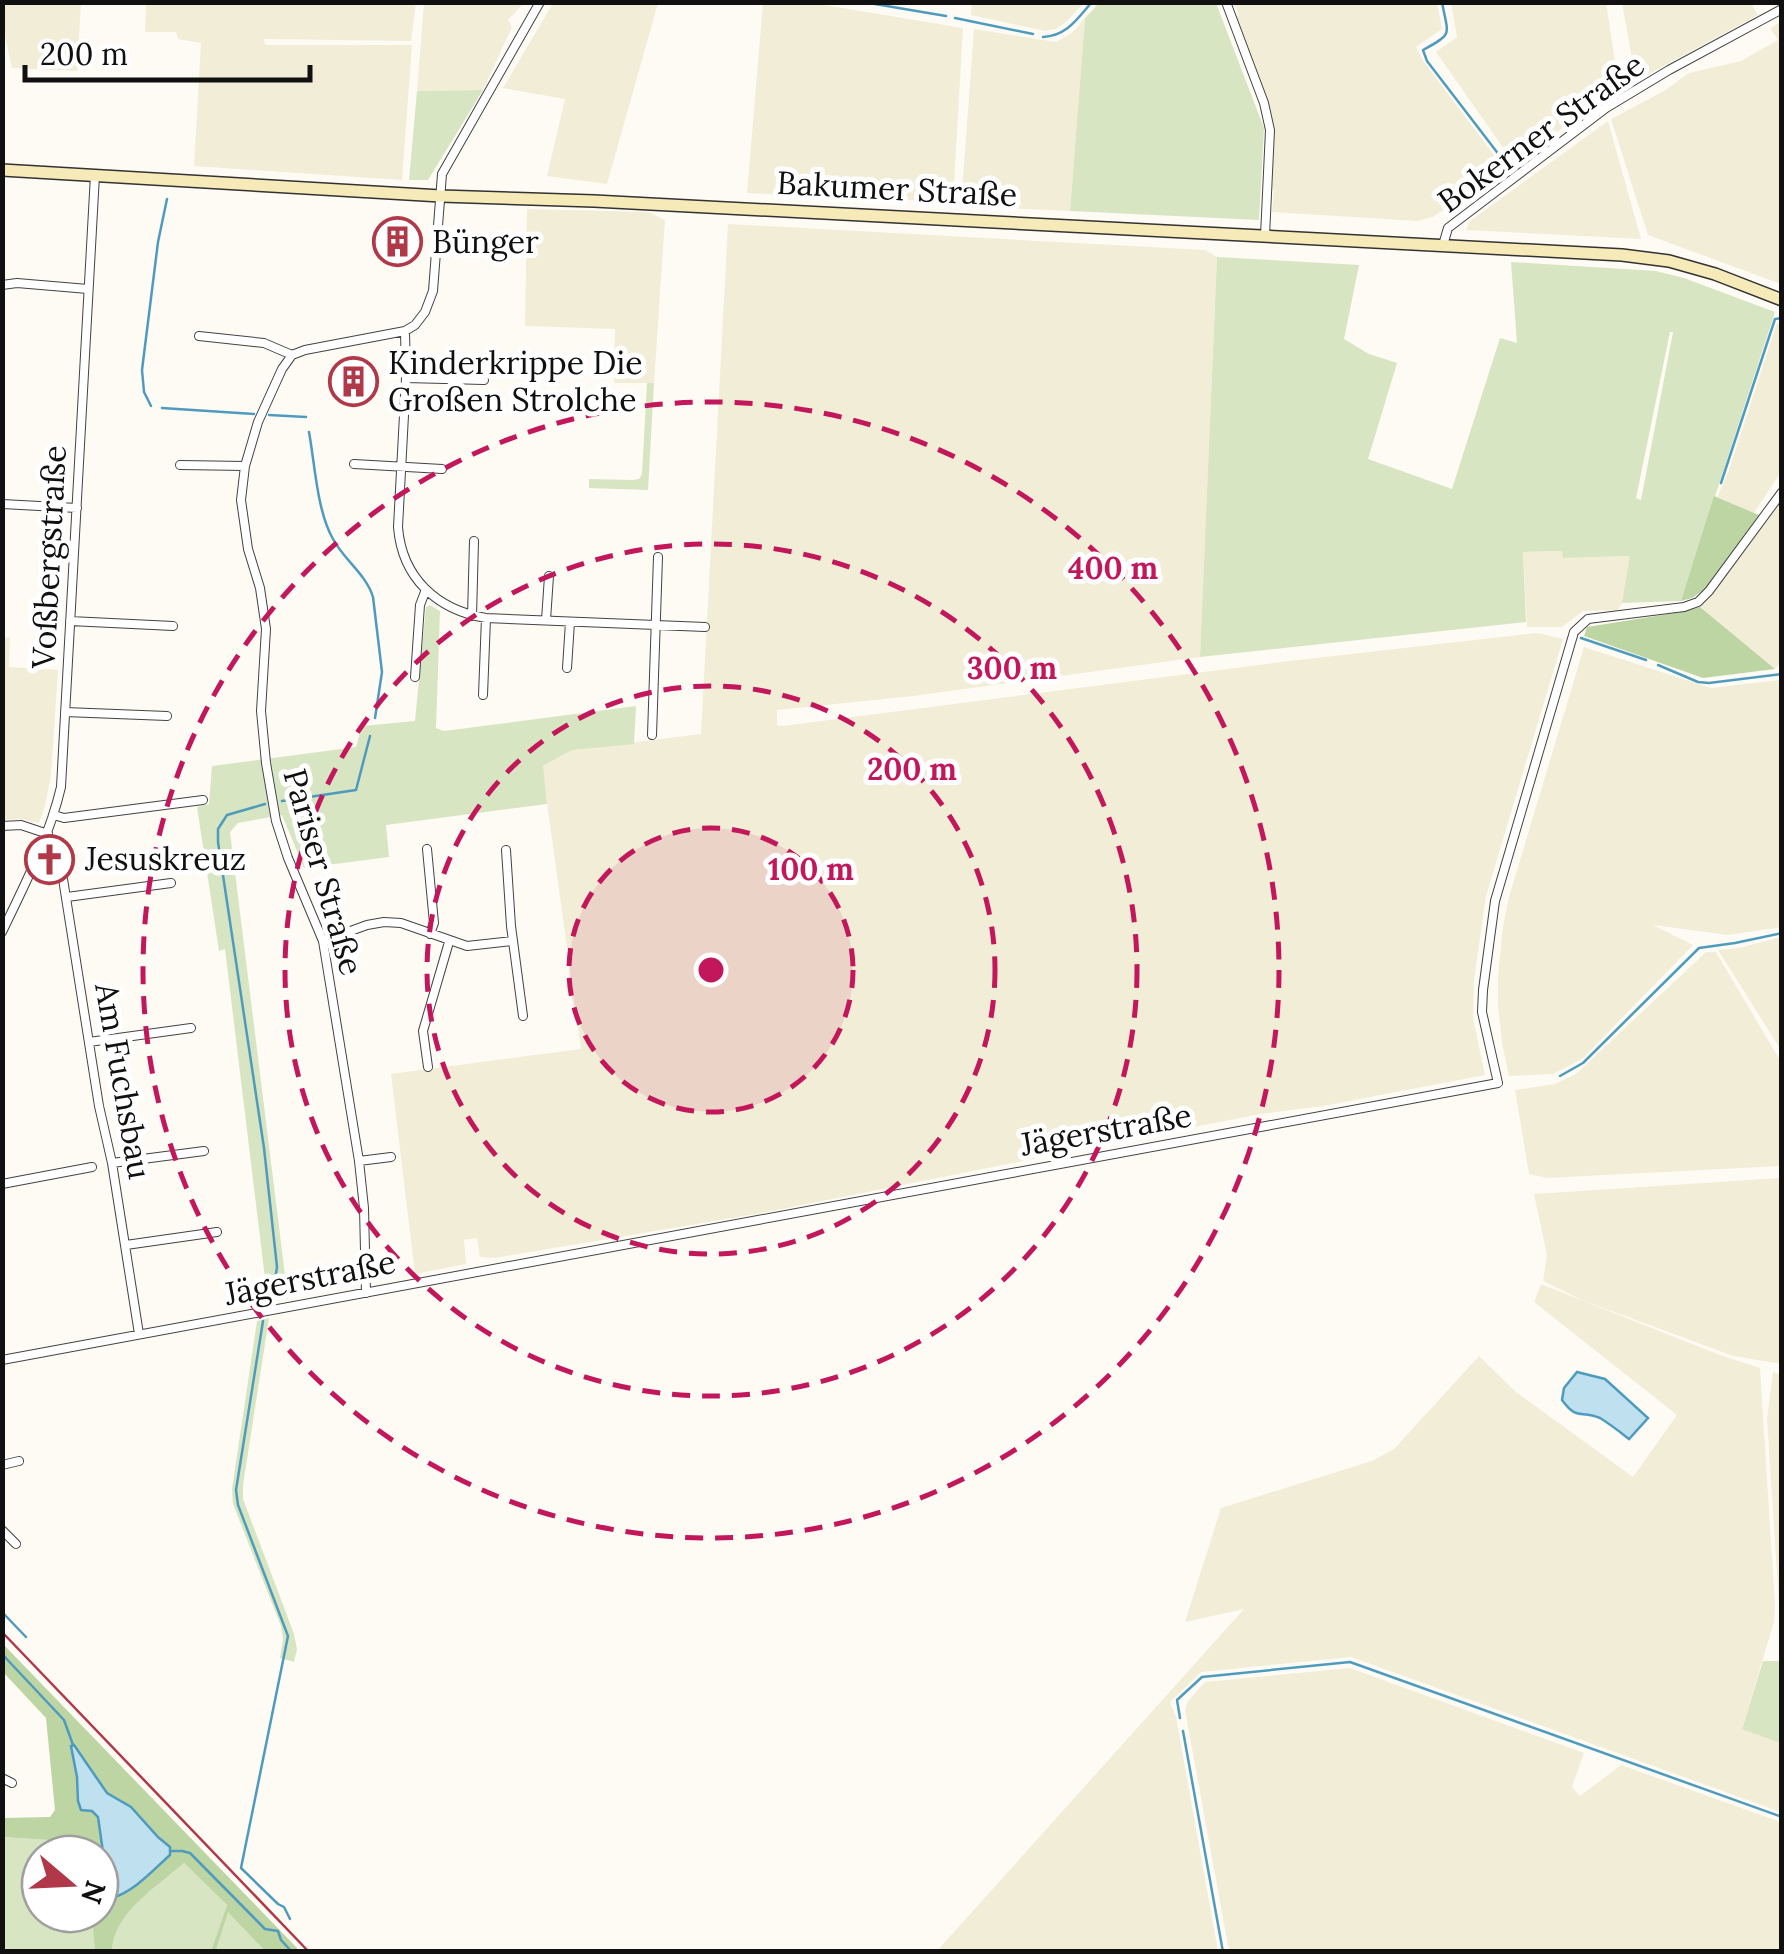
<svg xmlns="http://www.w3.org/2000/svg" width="1784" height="1954" viewBox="0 0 1784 1954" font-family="Lora,serif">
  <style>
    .farmland { fill: #f2edd7 }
    .green { fill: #d7e5c2; fill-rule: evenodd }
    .forest { fill: #bdd4a3; fill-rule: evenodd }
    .water { fill: #bfe1ef; stroke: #4f9bbe; stroke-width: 2.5 }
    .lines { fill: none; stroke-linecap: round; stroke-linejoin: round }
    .stream { stroke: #4f9bbe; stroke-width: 2.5 }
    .street-casing { stroke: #434343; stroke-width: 10 }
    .secondary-casing { stroke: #323232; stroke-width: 14 }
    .street { stroke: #fff; stroke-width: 8 }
    .secondary { stroke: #f5eab8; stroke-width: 11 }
    .rail { stroke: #b03848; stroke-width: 2.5 }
    .ring { fill: none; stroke: #c2185b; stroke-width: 5; stroke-dasharray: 18 12 }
    .labels { text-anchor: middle; stroke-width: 10; stroke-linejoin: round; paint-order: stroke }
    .street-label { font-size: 32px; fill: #101010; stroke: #fff }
    .poi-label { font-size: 32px; fill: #101010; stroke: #fff; text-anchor: start }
    .centre { fill: #c2185b; stroke: #fff; stroke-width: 5 }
    .ring-label { font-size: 30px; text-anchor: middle; font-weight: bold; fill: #c2185b; stroke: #fff; stroke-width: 10; stroke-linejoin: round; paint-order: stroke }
  </style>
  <rect width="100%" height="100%" fill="#fefbf5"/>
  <!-- farmland -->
  <path class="farmland" d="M2,3H81L77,71L12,68L3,28Z
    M146,3H416L411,41L264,39L265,45H412L402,180L194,166L201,43L178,39L176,32H145Z
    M424,3H524L508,20L512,27L483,90L417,91Z
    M553,3H658L607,184L547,176L565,99L503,88Z
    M763,3H812L963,28L953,202L747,193Z
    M972,3V2L1084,3L1066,22L1056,29L1045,31L971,15Z
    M1234,3H1437L1442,29L1416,47L1424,62L1503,167L1511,159L1436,52L1457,37L1451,3H1606L1619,87L1514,163L1515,165L1500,172L1433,217L1417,221L1272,212L1274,190L1270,189L1273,131L1268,102L1236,17L1239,15Z
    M1622,3H1751L1758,15L1636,81Z
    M1085,18L1070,211L961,206L974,29L1056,42L1072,33Z
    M1781,22V284L1648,235L1611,119L1664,91L1689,73L1741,61L1778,40L1770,28Z
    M1608,121L1641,239L1466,230L1470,221Z
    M527,209L649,212L665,220L654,383H614L615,329L525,326Z
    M728,224L1205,250L1217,257L1200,657L913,696L777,710V725L783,726L1289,661L1538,633L1563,639L1486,896L1474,980L1473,1018L1485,1075L1323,1106L1260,1114L762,1213L494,1258L480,1257L477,1238L464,1240L466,1264L415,1274L391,1074L581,1049L542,767L572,750L701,734Z
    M1777,323L1782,324L1781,472L1754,513L1717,497L1728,473Z
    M1781,499L1782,661L1775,669L1700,607L1711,595Z
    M1563,551L1564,558L1631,556L1622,603L1618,610L1583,611L1562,627H1527L1523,552Z
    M10,637L9,667L58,670L51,775L45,806L39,823L20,819L3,820L2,638Z
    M1584,647L1711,688L1781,680V927L1728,935L1653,925L1693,945L1582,1059L1553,1074L1509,1076L1502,1043L1498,1005V976L1503,926L1509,897Z
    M1781,937H1782L1781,1050L1718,950L1739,948Z
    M1706,952H1716L1781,1062V1166L1547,1178L1529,1174L1515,1090L1555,1084L1576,1074Z
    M1781,1178V1364L1733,1356L1582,1300L1543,1281L1547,1255L1534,1194Z
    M1541,1284L1720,1355L1760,1368L1775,1605L1774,1622L1742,1728L1781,1743V1812L1351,1657L1201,1672L1170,1702L1176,1717L1218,1951L936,1952L1244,1609L1185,1622L1221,1508L1372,1461L1394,1449L1479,1356L1516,1392L1633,1477L1677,1415L1534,1302Z
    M1773,1372L1782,1375V1606H1779L1767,1419Z
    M1350,1668L1584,1753L1572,1787L1580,1796L1621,1765L1781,1822V1951H1229L1185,1710L1188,1701L1205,1682Z"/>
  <!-- green -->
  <path class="green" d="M1099,3H1216L1264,128L1259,220L1070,211L1085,18Z
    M483,90L428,180H409L417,91Z
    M1217,257L1359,265L1344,339L1369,354L1397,363L1368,459L1452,489L1500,338L1517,343L1511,262L1656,271L1684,278L1775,312L1681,601L1622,603L1630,556L1563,558L1562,551L1523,552L1526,622L1200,657ZM1670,332H1673L1641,500L1636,498Z
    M647,383H654L648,490L589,488V479L633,480L639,479L642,474Z
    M430,605L440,611L436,728L444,731L636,706L634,744L572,750L543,766L547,804L386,825L389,857L304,868L282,815L238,823L230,832L288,1299L268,1303L225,949L219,951L197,807L209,804L212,766L356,747L362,726L415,721L426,607Z
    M269,1318L243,1485V1499L294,1634L297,1649L294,1662L280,1658L283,1639L281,1626L233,1504L232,1489L257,1321Z
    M1763,1661H1781V1743L1742,1729Z
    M2,1837L49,1840L50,1854H40V1914H55L57,1930L94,1926L95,1951H3Z
    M184,1863L227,1905L211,1951H112C114,1912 157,1887 184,1863Z
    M228,1911L265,1951L216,1952Z"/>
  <!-- forest -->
  <path class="forest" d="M1714,496L1759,515L1704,590L1692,598L1681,601Z
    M1700,607L1775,669L1703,678L1584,636L1587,627L1681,612Z
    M2,1643L297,1948V1951H265L228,1912L216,1951H211L227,1905L184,1863C157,1887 114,1912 112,1951H95L93,1926L57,1930L55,1914H100V1854H80L77,1850L64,1847L57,1854H50L48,1840L3,1837V1818L50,1817L55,1810L46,1718L3,1672ZM74,1745L107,1793L121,1800L170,1847V1855C153,1870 135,1891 113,1898L109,1894L98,1817L78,1788L71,1747Z"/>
  <!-- water -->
  <path class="water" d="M1577,1372L1605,1379L1648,1418L1629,1439C1620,1432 1610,1424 1600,1418C1581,1409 1578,1422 1562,1400L1564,1388Z
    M74,1745L107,1793L131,1807L158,1837L170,1847V1855C153,1870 135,1891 112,1898L109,1894L98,1817L92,1811L81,1810L78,1801L77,1777L71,1746Z"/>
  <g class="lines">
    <!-- stream -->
    <path class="stream" d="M863,2L946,16
      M1442,2C1448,36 1454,33 1423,50L1427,61L1503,160
      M955,18L1033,34
      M1043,37C1067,36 1077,19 1092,2
      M151,406L144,392L142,370L158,242L167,199
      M162,408L254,414
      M269,415L306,417
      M309,432C315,465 317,511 333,539C344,560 366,574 373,597L382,672L375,718
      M1721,483L1775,319L1782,318
      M1581,638L1646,660
      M1658,665L1698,682L1709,683L1782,674
      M282,801L356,790L370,736
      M265,804L227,815L218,829V842L264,1148L277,1267L272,1299
      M1560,1076L1583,1063L1699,948L1735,943L1782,933
      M263,1321L236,1490L238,1505L288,1636L241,1868L278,1904L284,1907L290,1919
      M2,1612L26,1637
      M2,1654L64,1720L73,1745
      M1180,1718L1177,1700L1202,1677L1350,1662L1782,1817
      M1183,1731L1223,1952
      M171,1851H182L190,1853L265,1929L278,1931L281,1940L292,1952"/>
    <defs>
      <path id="street" d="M1226,2L1264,103L1270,130L1265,236
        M1443,245L1448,228L1606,108L1669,70L1782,9
        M2,285L17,283L88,289
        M405,331L406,378L398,527C402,578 437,610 486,618L705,627
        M199,336L264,343L292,355
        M406,378L484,380
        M354,464L442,469
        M180,465L245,466
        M2,504L77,508
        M472,616L474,541
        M546,620L549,576
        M70,621L173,626
        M567,668L570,622
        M415,677L420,605L425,592
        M483,695L486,618
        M65,712L167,716
        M652,735L658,557
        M54,815L64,818L203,800
        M2,826L21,825L48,834
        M44,842L53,848L60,860L99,1106L112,1163L139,1334
        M427,849L434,923L430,934
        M506,850L511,926L523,1016
        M67,897L171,883
        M2,932C25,884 49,838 61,787L95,175
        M323,941L367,925L384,922L401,923L467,946L513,941
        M89,1042L191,1028
        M428,1067L423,1031L449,942
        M359,1161L391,1157
        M112,1163L204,1151
        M2,1184L92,1167
        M126,1245L217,1232
        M366,1293L364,1208L359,1161L323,941L288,858L276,821L266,763L261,711L266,629L260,588L248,549L241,500L245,466L258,422L282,369L292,355L305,350L405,331L415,325L425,312L433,291L442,174L540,2
        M2,1360L1498,1083L1482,1012L1483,990L1495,901L1574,632L1588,619L1684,607L1698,602L1709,591L1782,492
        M2,1465L19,1461
        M2,1530L16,1544
        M2,1778L12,1783"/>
      <path id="secondary" d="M2,170L441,196L594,201L1622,255L1669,261L1715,274L1782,300"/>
    </defs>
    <!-- street casing -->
    <use href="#street" class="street-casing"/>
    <!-- secondary casing -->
    <use href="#secondary" class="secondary-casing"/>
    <!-- street -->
    <use href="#street" class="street"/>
    <!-- secondary -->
    <use href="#secondary" class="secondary"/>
    <!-- rail -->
    <path class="rail" d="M2,1632L309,1952"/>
  </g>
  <!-- distance rings -->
  <circle cx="711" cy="970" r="142" fill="#c2185b" fill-opacity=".12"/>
  <g class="ring">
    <circle cx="711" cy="970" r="142"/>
    <circle cx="711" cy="970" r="284"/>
    <circle cx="711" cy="970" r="426"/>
    <circle cx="711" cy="970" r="568"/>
  </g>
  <!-- icons -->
  <defs>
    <symbol id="building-ring" viewBox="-11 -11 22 22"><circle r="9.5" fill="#fff" stroke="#b03848" stroke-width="1.5"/><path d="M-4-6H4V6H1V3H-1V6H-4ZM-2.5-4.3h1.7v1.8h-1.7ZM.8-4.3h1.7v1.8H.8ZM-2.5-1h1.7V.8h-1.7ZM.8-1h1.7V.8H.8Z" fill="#b03848"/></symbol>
    <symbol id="church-ring" viewBox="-11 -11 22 22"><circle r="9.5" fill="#fff" stroke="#b03848" stroke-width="1.5"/><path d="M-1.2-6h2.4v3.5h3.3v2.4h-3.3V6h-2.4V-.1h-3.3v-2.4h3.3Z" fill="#b03848"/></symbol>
  </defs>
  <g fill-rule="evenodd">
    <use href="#building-ring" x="370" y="214" width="55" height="55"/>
    <use href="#building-ring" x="326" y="354" width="55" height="55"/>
    <use href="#church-ring" x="22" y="832" width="55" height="55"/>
  </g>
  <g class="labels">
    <!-- street labels -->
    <g class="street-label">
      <text transform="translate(1541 133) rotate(-36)" y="11">Bokerner Straße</text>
      <text transform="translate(897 189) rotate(3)" y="11">Bakumer Straße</text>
      <text transform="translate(49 557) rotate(-87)" y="11">Voßbergstraße</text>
      <text transform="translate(323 872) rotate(74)" y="11">Pariser Straße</text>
      <text transform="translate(123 1081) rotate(80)" y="11">Am Fuchsbau</text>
      <text transform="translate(1106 1130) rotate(-10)" y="11">Jägerstraße</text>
      <text transform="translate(310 1278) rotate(-11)" y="11">Jägerstraße</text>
    </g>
    <!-- poi labels -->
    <g class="poi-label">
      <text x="432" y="253">Bünger</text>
      <text x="388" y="374">Kinderkrippe Die<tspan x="388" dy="37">Großen Strolche</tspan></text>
      <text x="85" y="870">Jesuskreuz</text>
    </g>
  </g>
  <circle cx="711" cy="970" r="15" class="centre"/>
  <g class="ring-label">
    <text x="1113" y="579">400 m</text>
    <text x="1012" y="679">300 m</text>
    <text x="912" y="780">200 m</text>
    <text x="811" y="880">100 m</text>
  </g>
  <!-- border -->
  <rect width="1784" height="1954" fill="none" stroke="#101010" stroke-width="10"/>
  <!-- north arrow -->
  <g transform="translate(70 1884) rotate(109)"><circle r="48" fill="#ffffff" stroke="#9f9f9f" stroke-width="2.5"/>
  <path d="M0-8L18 38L0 25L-18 38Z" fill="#b03848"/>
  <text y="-15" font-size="28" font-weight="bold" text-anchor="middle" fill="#101010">N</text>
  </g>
  <!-- scale -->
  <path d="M25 65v15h285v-15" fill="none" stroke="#101010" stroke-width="5"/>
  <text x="40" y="65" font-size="30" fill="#101010" stroke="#ffffff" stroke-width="8" paint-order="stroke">200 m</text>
</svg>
